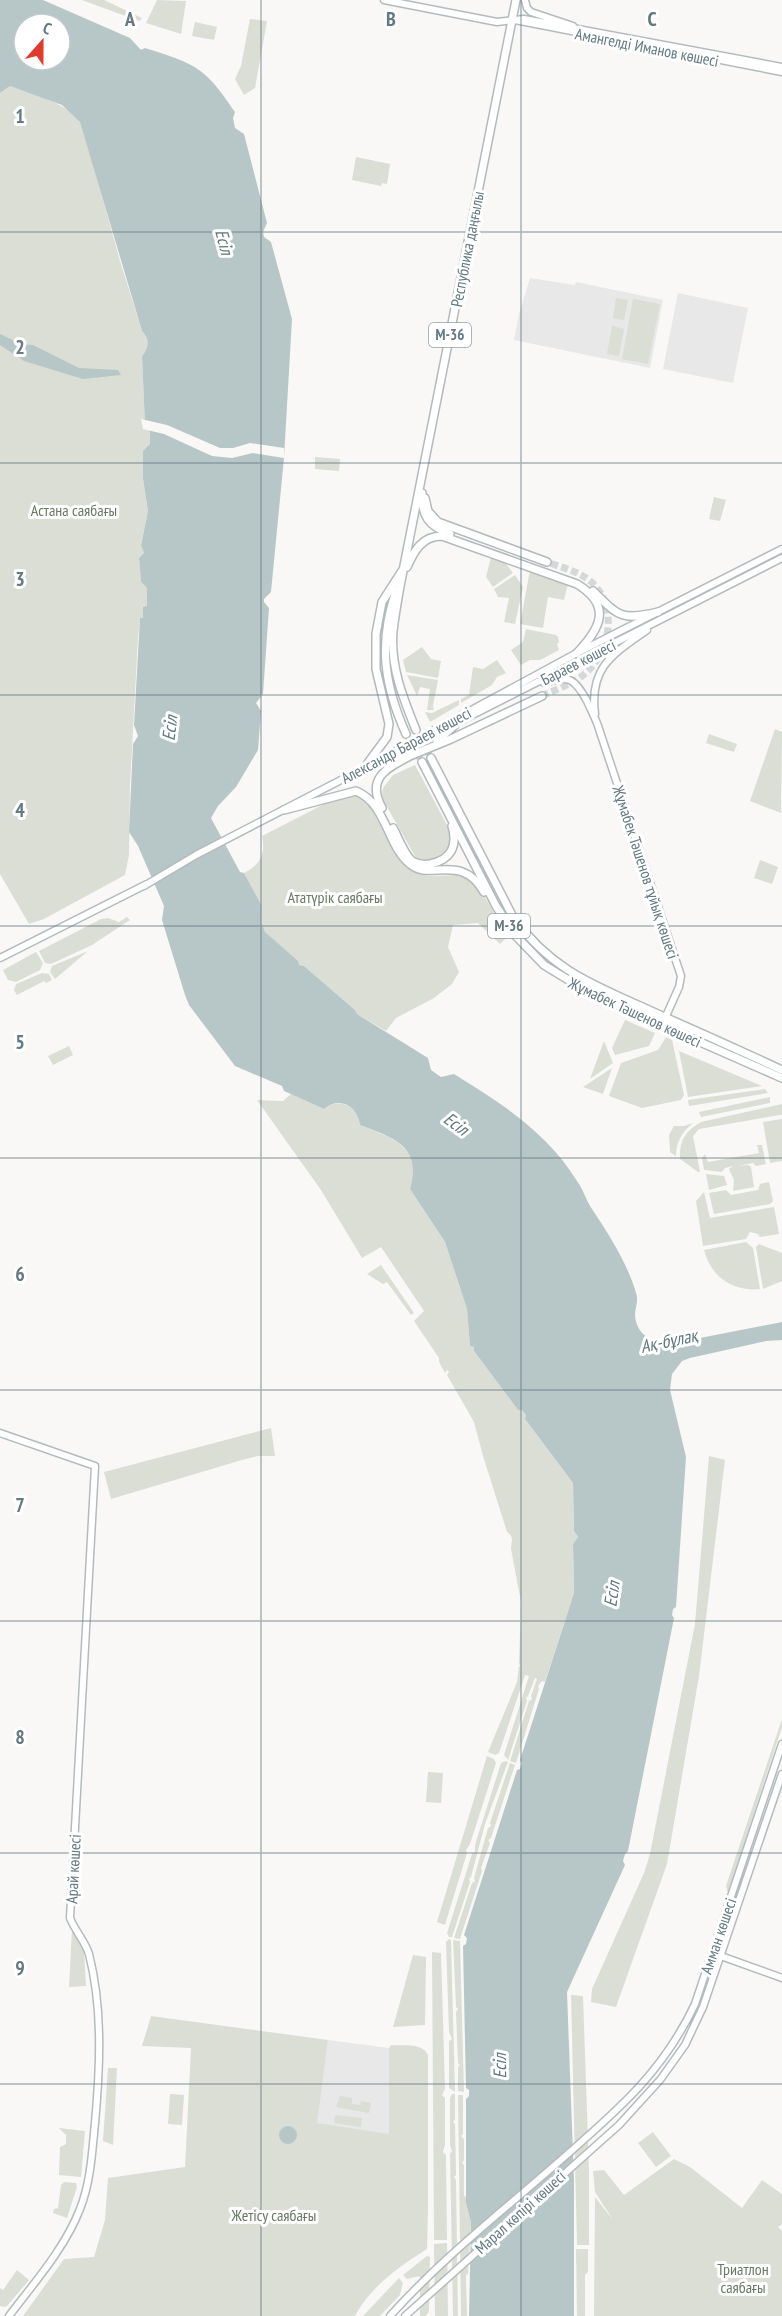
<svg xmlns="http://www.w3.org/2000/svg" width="782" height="2316" viewBox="0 0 782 2316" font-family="'PT Sans Narrow',sans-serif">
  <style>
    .built { fill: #e7e8e7 }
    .green { fill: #daded5 }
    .water { fill: #b7c7c8; fill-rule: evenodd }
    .pier { fill: #f9f8f6 }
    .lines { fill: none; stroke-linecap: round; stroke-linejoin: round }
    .primary-tunnel { stroke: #d4d8d9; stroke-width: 7; stroke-dasharray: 7 3.5; stroke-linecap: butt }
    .secondary-casing { stroke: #b4bbbe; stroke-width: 9 }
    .primary-casing { stroke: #b3babc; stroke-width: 10 }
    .secondary { stroke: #fff; stroke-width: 6 }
    .primary { stroke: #fff; stroke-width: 7 }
    .grid { fill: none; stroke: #647981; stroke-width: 1.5; stroke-opacity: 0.55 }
    .labels { text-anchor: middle; stroke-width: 6; stroke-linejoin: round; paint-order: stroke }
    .shield { fill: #fff; stroke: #92a1a7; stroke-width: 1.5 }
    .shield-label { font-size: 15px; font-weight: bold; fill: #647981 }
    .street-label { font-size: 16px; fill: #647981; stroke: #fff }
    .park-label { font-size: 16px; fill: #6a7963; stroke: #fff }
    .water-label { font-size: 18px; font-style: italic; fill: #5f787b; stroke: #fff }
    .grid-label { font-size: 20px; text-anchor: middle; font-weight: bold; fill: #647981; stroke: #fff; stroke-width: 6; stroke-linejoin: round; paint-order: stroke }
  </style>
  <rect width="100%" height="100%" fill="#f9f8f6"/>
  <!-- built -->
  <path class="built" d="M530,278L575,285L576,282L663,300L650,368L514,340L519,314Z
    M678,293L748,308L733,383L663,369Z
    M328,2040L389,2048L390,2135L316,2123Z"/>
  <!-- green -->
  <path class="green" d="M82,0H104L142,18L139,21Z
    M157,0L186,1L181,34L146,23Z
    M250,19L267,21L255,88L244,95L235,79L241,66Z
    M195,22L217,27L214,40L192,36Z
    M10,86C33,94 72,104 83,127L120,261L142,331C150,339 149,348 142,356L145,426L150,427V444L143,479L148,511L141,544L144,553L139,558L141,582L147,588V607L143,618L140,619L138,638L130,786L129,855L125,875L44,919L29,924L0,874V93Z
    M356,157L390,164L387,184L382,183L381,186L352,180Z
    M616,298L628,300L624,320L613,318Z
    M633,299L660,304L648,364L622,359Z
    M612,326L624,329L619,356L607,354Z
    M315,457L340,459L339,471L315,469Z
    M714,497L726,500L720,521L709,519Z
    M491,557L505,562L513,573L493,587L486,577Z
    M530,570L568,584L564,600L548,597L543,628L520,624Z
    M515,575L523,587L515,624L504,622L509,598L498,597L494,589Z
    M526,629L556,635L558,637L559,642L557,644L559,650L540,660H530L521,665L511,650L523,642Z
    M422,647L431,659L441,661L438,678L406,672L403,660Z
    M497,660L506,673L497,677L492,685L461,703V699L469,695L473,667L483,669Z
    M407,675L438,680L433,706L434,710H427L430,689L420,687L417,696Z
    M459,700V705L430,722L425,712L432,713Z
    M775,729L782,732L781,813L750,801Z
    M709,734L737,744L734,752L706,743Z
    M415,765L454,838L442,862H422L416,858L383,800L382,794L383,788L393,775Z
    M351,793L365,796C376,813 396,862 411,870C426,879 440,875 457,875C480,876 497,920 506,938L500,944L478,923L453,925L448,947L459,972L452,984L434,998L396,1018L386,1031L357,1014L355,1010L304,966L299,965L265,932L261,921L262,906L244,873C260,865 266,854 262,836L340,796Z
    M760,860L778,867L772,884L754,878Z
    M127,917L130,920L92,945L51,964L45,963L39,951L101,919L108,918L119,922Z
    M88,951L55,979L50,972L52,966Z
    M36,952L43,963L40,970L16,982L8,980L3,970Z
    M42,973L49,974L52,980L46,983L44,981L17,995L14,990L16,984Z
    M625,1020L655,1033L649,1046L615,1055L612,1048Z
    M666,1037L672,1040L684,1095L681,1100L642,1108L609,1096L621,1063L658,1050Z
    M604,1041L613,1063L590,1079Z
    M69,1046L73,1055L53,1065L48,1056Z
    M679,1051L762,1086L688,1097Z
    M612,1068L603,1094L583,1087Z
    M765,1089L768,1093L689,1106L688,1100Z
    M291,1094L324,1109C340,1097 357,1106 360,1125C393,1139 422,1145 410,1189L445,1242L467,1309L470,1346L474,1347V1351L518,1410H522L526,1415L525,1419L573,1483L574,1531L578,1537L573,1544L574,1593L545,1682L542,1681L538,1686L539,1689L516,1763L510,1761L529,1701L532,1699L531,1696L537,1679L535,1678L528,1696L526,1698L527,1701L508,1760L504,1755L529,1676L525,1675L499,1753L495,1755L488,1752L517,1682L519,1666L521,1667L519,1664L521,1602L511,1549C511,1542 515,1537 507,1532L483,1456L474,1422L447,1375L449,1372L447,1370L445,1373L439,1362V1358L414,1321L424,1311L381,1247L362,1258L321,1190L257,1100L283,1101Z
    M770,1097V1103L701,1117L699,1112Z
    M782,1104V1115H780L699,1129L693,1136L700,1172H698L680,1159C679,1141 685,1131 701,1122Z
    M782,1119V1161L770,1163L763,1122Z
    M693,1123C682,1132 676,1142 676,1156L670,1152L669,1135L674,1126H684Z
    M757,1145H762L766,1164L756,1166L753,1163L738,1166L748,1165L751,1167L754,1187L733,1191L734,1180L729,1169L733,1166L725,1168L722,1172L704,1170L702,1158L705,1154L708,1162L759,1153Z
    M706,1174L724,1176L727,1185L709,1190Z
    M769,1182L773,1201L770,1204L714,1214L709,1193L726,1190L731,1195L758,1190L760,1184Z
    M704,1192L710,1218L774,1207L779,1234L760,1237L758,1234L750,1232L746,1239L703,1246L696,1201Z
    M746,1242L753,1248L760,1289C733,1292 711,1277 704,1250Z
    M759,1244L782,1253V1281L763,1289L756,1247Z
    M381,1265L414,1313L411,1315L387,1282L383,1284L367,1274Z
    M271,1428L275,1456H258L242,1460L111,1499L104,1472Z
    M709,1456L725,1460L699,1676L667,1864L616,2007L591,2002L592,1989L644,1873L650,1854L695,1624Z
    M782,1719V1727L728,1893L726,1886Z
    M487,1756L494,1759L496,1763L470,1844L466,1850L467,1853L445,1925L437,1922Z
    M505,1761L508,1762L485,1824L471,1877L469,1879L470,1882L452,1937H449L447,1933L472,1854L475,1852V1845L501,1763Z
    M510,1763L515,1765L491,1838L488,1840L490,1843L481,1868L482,1871L460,1939L454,1938L472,1883L475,1881L474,1878L488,1828L491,1826L490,1823Z
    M428,1772L443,1773L441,1803L426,1802Z
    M72,1929L84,1950L86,1986L69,1987Z
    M449,1939L451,1940L455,2092L449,2088V2041L452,2039L449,2032L446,1942Z
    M453,1940L460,1941L464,2092L458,2091V2067L460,2065L458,2063L456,2012L458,2009L456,2007Z
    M432,1952L441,1953L445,2089L442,2095L445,2098V2145L443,2152L446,2155L447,2240H434Z
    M413,1955L426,1957L425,2025L393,2027Z
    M571,1995L583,1996L589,2170V2245H577Z
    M151,2016L328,2040L317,2123L389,2134V2048L391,2045C403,2046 422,2042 428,2055V2210L427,2249C400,2266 370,2287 355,2316H23L64,2259L94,2257L105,2220L108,2178L185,2167L191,2048L142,2046Z
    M108,2068H117L113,2145L103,2141Z
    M170,2094L184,2095L182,2125L168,2124Z
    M452,2094H455V2119L453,2122L455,2124L456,2175L454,2177L456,2180L458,2316H453L450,2154L452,2151L450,2145V2098Z
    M458,2095H463V2134L461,2136L464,2139V2160L462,2163L464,2165V2196L467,2197L466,2203L471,2222L468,2274L466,2275L467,2316H461Z
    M340,2096L352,2098V2104L360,2105L361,2101L371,2103L369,2113L336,2107Z
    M335,2115L362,2118L361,2127L334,2123Z
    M59,2128L85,2131L81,2177L59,2175L60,2147L66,2144V2135Z
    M653,2132L671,2156L656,2167L638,2143Z
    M674,2159L690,2167L742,2208L762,2180L782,2194V2224L778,2227L782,2231V2316H594L595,2197L613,2220L595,2192L593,2171L604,2170L624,2195Z
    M64,2182L76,2183L77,2187L67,2218L53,2213L54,2209L58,2208L61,2185Z
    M447,2243L448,2316H435L434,2244Z
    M576,2249H588V2272L585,2275V2316H577Z
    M427,2256L430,2257L429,2311L426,2316H420V2276L407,2279L403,2275Z
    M17,2270L29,2280L7,2306L5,2307L0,2306V2288L3,2290Z
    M399,2278L403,2283L400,2295L380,2316H363Z"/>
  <!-- water -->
  <path class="water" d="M0,0H43L130,38L141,50L145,48C196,64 205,67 235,112L233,118L235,128L244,134L267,223L263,232L264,237L271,242L292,319L284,458L271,592L264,599V602L269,608L263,694L256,703L261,711L258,750L236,787L218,806L211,818L240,872L244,873L262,906L261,921L265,932L298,961L299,965L304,966L355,1010L357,1014L428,1058L431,1070L441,1077L454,1074C501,1103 547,1132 577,1181C583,1189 586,1200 592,1209C609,1235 627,1262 636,1293C639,1301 635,1307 635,1315C636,1335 653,1343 669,1344L782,1322V1340L766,1341L690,1358L682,1361L672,1374L670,1390L686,1457L676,1607L673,1609L672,1615L674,1618L628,1851L625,1854L623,1861L625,1865L567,1992L574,2181V2316H469L471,2222L466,2203V2099L469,2096V2090L466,2088L463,1946L466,1944L467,1938L464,1935L517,1770L520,1769L522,1763L520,1760L574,1593L573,1544L578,1537L574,1531L573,1483L525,1419L526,1415L522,1410H518L474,1351V1347L470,1346L467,1309L445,1242L410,1189C422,1145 393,1138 360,1125C357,1106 340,1096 324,1109L284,1091L282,1086L235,1066L189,1005L185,995L162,920L164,906L138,846L129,832L133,744L138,736L134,725L140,618H143V607L147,606V588L141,582L139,558L144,553L141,545L148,511L143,479V451L150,444V427L145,426L142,356C149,348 150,339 142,331L80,122L62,105L10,86L0,93ZM24,24H60V60H24Z
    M0,334L21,344L33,345L79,368L118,370L121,375L83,379L24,361L0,345Z
    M279 2135a9 9 0 1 1 18 0a9 9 0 1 1-18 0Z"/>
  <!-- pier -->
  <path class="pier" d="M141,419L167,425L220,448H233L250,443L284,448V458L253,453L232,458L212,456L164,434L143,429Z"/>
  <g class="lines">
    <!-- primary-tunnel -->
    <path class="primary-tunnel" d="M542,696C557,689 575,683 587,672C613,647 618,599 586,578C574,570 560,567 547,562
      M416,730L431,758
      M406,734L422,762"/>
    <defs>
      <path id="secondary" d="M384,0L497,22L524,19L782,67
        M525,0L527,8L531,12L573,26
        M515,20L782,72
        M544,683C569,674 575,679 587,701C591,710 596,719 599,729L681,976L679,987L662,1025
        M595,714C589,667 613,654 647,630
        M417,743L782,558
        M377,761L577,653L782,549
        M144,886L196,855L368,766
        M0,958L147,884
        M0,1433L95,1466L70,1918C75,1931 85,1941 89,1954C103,2009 100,2068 95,2123C92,2152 91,2181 80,2209C65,2248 34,2283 9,2316
        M718,1955L782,1978
        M390,2316C442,2258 504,2210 562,2159C618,2110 663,2072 695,2004L782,1744
        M405,2316L619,2125L660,2080L685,2045L703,2007L782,1774"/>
      <path id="primary" d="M422,493C421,516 429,526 450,534
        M425,498L428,511L438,522L547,562
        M407,567C414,551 422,536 442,536L577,584C613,606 600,629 577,653
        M396,591C378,643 384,685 406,734
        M593,591C618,616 622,621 658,612
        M416,730C403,698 390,666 393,631C395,614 398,597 401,581L516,0
        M437,741L455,725
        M431,758L513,917C554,974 600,987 660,1015C701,1033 741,1051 782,1070
        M422,762L496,906L515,935L544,965L593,995L782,1078
        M373,763L412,755L451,739L542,696
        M365,767L387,737L389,724L376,669V634L382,602L402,571
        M382,808C365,777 389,767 412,755
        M284,810L356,791C387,804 386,844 410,864C430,882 461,852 484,892
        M393,828C398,837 404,854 412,861C417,864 424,865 430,864C451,860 458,846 452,826"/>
    </defs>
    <!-- secondary casing -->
    <use href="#secondary" class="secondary-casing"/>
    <!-- primary casing -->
    <use href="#primary" class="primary-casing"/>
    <!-- secondary -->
    <use href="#secondary" class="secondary"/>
    <!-- primary -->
    <use href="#primary" class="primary"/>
  </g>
  <!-- grid -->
  <path class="grid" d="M261,0V2316M521,0V2316M0,232H782M0,463H782M0,695H782M0,926H782M0,1158H782M0,1390H782M0,1621H782M0,1853H782M0,2084H782"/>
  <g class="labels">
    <!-- shield labels -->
    <g class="shield">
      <rect x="429" y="323" width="42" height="24" rx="4.5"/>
      <rect x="488" y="914" width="42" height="24" rx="4.5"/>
    </g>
    <g class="shield-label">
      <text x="450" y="340">M-36</text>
      <text x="509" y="931">M-36</text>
    </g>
    <!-- street labels -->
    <g class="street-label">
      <text transform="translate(647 47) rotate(11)" y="6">Амангелді Иманов көшесі</text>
      <text transform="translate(467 249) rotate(-79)" y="6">Республика даңғылы</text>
      <text transform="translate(578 662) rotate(-27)" y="6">Бараев көшесі</text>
      <text transform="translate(406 745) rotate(-28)" y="6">Александр Бараев көшесі</text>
      <text transform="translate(646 872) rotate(72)" y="6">Жұмабек Тәшенов тұйық көшесі</text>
      <text transform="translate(635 1012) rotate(25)" y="6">Жұмабек Тәшенов көшесі</text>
      <text transform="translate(73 1869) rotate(-87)" y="6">Арай көшесі</text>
      <text transform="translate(718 1936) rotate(-71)" y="6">Амман көшесі</text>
      <text transform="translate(520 2212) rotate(-42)" y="6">Марал көпірі көшесі</text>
    </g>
    <!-- park labels -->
    <g class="park-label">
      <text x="74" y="516">Астана саябағы</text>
      <text x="335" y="903">Ататүрік саябағы</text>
      <text x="274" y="2221">Жетісу саябағы</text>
      <text x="743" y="2275">Триатлон<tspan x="743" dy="18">саябағы</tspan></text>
    </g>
    <!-- water labels -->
    <g class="water-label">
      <text transform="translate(224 242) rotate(75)" y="6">Есіл</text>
      <text transform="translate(170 728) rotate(-83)" y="6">Есіл</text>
      <text transform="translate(456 1124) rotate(36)" y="6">Есіл</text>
      <text transform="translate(669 1341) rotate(-12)" y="6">Ақ-бұлақ</text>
      <text transform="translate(612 1594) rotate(-82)" y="6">Есіл</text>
      <text transform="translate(500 2066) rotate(-91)" y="6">Есіл</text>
    </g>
  </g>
  <g class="grid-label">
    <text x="130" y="26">A</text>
    <text x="391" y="26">B</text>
    <text x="652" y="26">C</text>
    <text x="20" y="123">1</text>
    <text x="20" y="354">2</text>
    <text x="20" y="586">3</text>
    <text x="20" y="817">4</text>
    <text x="20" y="1049">5</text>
    <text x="20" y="1281">6</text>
    <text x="20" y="1512">7</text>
    <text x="20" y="1744">8</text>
    <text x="20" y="1975">9</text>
  </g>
  <!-- north arrow -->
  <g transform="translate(42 42) rotate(21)"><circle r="28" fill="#ffffff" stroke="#c1c9cd" stroke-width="1.5"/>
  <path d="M0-4.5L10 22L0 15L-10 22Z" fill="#e13b2e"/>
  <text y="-9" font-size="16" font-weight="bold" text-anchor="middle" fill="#647981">С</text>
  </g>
</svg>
